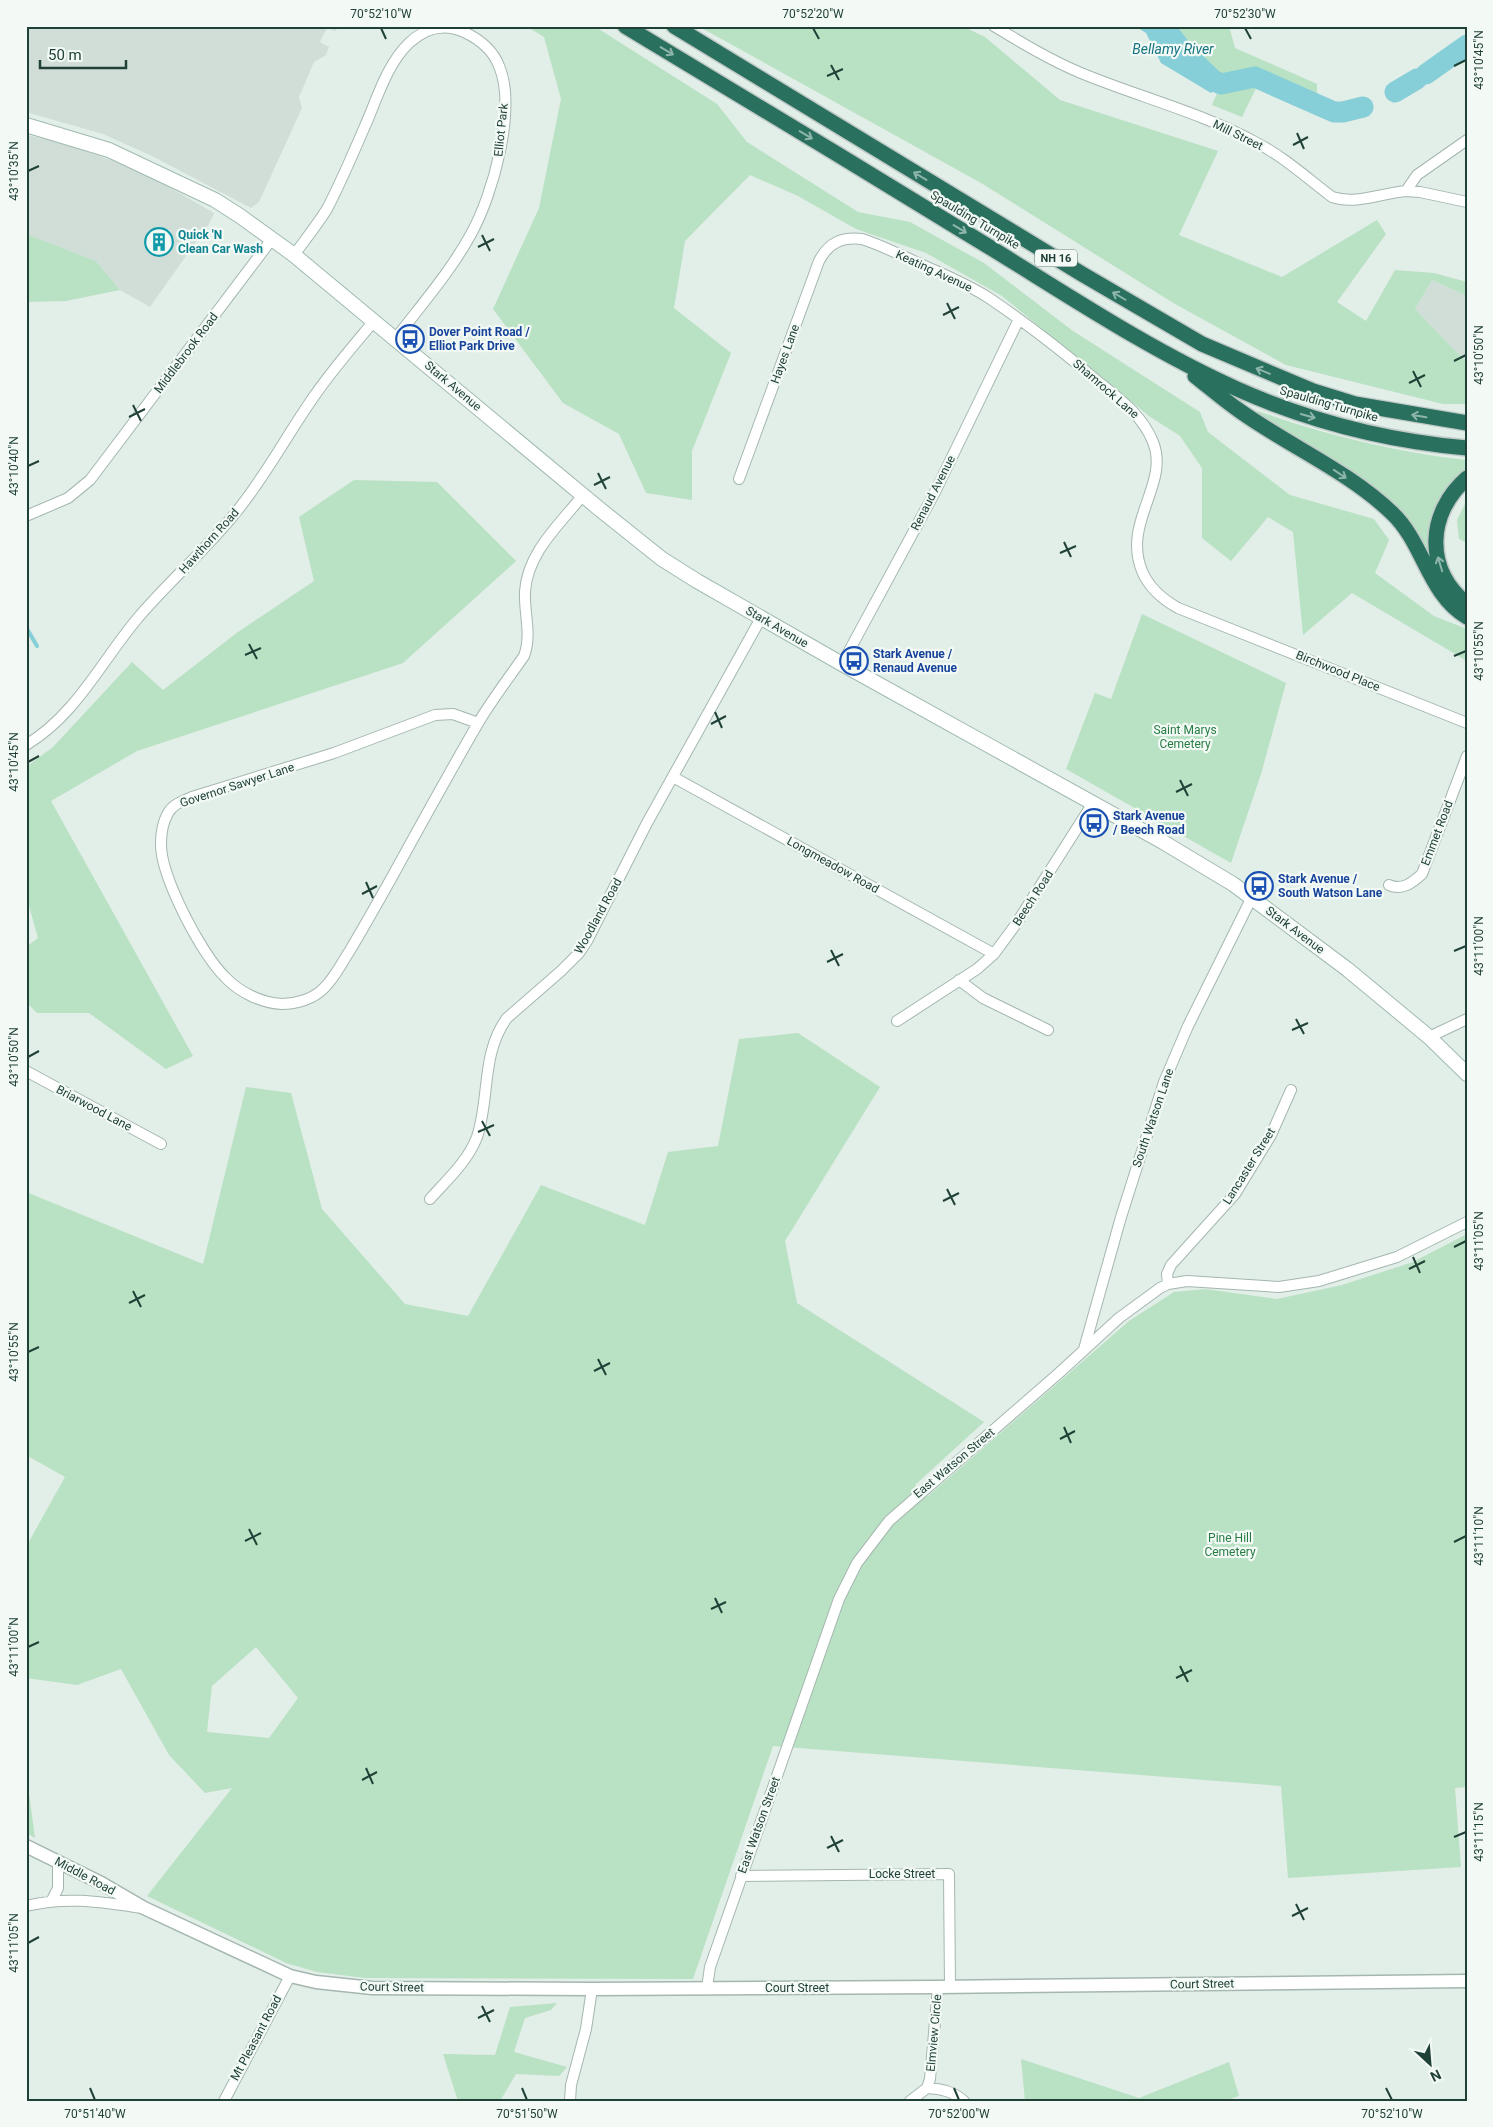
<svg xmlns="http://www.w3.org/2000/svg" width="1493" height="2127" viewBox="0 0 1493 2127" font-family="Roboto,sans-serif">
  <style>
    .built { fill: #d0ded7 }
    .green { fill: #b9e1c3; fill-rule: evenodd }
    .water { fill: #86ced8 }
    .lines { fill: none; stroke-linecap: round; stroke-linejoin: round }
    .stream { stroke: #86ced8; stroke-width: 4 }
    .river { stroke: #86ced8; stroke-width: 21 }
    .minor-casing { stroke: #a4b7af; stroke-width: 12 }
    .tertiary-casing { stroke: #a4b7af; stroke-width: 15 }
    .secondary-casing { stroke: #a0bbb0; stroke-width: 16 }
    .motorway-casing { stroke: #c1cac7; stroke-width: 18 }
    .minor { stroke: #fff; stroke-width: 10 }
    .tertiary { stroke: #fff; stroke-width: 12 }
    .secondary { stroke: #fff; stroke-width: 14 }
    .motorway { stroke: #29705f; stroke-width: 15 }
    .oneway { stroke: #8eb5aa }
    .ticks { fill: none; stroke: #204137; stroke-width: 2 }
    .labels { text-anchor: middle; stroke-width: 4.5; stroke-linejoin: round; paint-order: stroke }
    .shield { fill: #f3faf6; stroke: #5f7870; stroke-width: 1 }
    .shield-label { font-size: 11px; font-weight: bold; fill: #204137 }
    .street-label { font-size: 12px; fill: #204137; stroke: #f3faf6 }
    .culture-label { font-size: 12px; font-weight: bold; fill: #0d838f; stroke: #f3faf6; text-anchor: start }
    .transit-label { font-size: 12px; font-weight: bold; fill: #164399; stroke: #f3faf6; text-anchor: start }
    .park-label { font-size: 12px; fill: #277c44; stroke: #f3faf6 }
    .water-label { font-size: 14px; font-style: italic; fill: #157483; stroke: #f3faf6 }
    .neatline { fill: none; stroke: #204137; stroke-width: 2 }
    .ticks-label { font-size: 12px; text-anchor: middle; fill: #204137 }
  </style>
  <rect width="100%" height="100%" fill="#e2eee8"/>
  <!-- built -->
  <path class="built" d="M26,26H338L336,31L327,28L320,42L329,47L326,55L314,62L299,97L302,108L259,202L251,208L152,156L103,134L26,112Z
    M26,135L60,142L139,170L214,213L210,222L150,307L120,290L96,261L26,234Z
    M1432,280L1467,296V363L1415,309Z"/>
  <!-- green -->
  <path class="green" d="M526,26H594L717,104L747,142L858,212L910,222L984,263L1073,331L1200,412L1208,432L1290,495L1374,519L1389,540L1375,573L1434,616L1467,629V661L1352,593L1303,635L1293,532L1268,517L1231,561L1202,538V468L1180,436L1149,416L1002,296L926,253L856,229L798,196L750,175L685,241L674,308L731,353L692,451V500L646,493L619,434L563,403L493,309L539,208L561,99L544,37Z
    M698,26H962L985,37L1060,100L1218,151L1179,235L1282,277L1377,220L1386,234L1337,302L1366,321L1395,270L1434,273L1467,282V296L1432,280L1415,309L1467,363V404H1443L1286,365L1175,304L981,183Z
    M1177,26H1229L1235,48L1317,84V106L1261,78L1242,117L1212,105L1221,84Z
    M26,234L96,261L120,290L66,301L26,302Z
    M1258,411C1326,435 1395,452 1467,460V472L1460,478L1434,561L1429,558L1419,536L1405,516L1384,496L1256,416Z
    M354,480L437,482L516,561L403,663L137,751L51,801L193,1056L166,1069L89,1013H37L26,1002V947L38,938L26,895V767L53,747L132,662L163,690L238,632L314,581L299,517Z
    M1467,500V543L1459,539L1457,520Z
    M1142,614L1286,683L1261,774L1231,863L1066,769L1095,693L1111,699Z
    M798,1033L880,1087L785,1241L797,1303L984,1422L915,1485L928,1496L1129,1321L1174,1292L1205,1289L1277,1299L1342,1285L1413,1262L1467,1234V1787L1455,1788L1461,1867L1288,1878L1281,1786L773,1746L693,1979L365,1978L317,1972L286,1963L147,1896L232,1788L205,1793L169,1755L121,1669L77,1685L26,1678V1547L65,1477L26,1455V1192L203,1264L246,1087L291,1093L322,1209L405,1304L468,1316L541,1185L645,1225L668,1152L718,1146L739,1039ZM256,1647L298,1698L269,1738L207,1732L212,1686Z
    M26,1771L35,1838L26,1833Z
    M557,2003L551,2010L525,2018L514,2052L567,2067L559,2076L516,2074L500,2101H458L443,2054L495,2055L510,2007Z
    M1021,2059L1139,2098L1229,2062L1239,2096L1225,2101H1025Z"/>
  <!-- water -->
  <path class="water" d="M1135,26H1177L1221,84L1211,93L1161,63L1146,33Z"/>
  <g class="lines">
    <!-- stream -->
    <path class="stream" d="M26,627L37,646"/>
    <!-- river -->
    <path class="river" d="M1157,26L1213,80L1221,84L1255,77L1334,112H1343L1363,107
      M1426,74L1467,45
      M1395,92L1417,79"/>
    <defs>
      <path id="minor" d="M994,26C1022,43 1050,60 1081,73C1139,97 1200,112 1255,142C1283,156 1307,178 1332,197C1356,205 1382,193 1406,191L1417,175L1467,140
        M1406,191L1420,192L1467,202
        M294,255C305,240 317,225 327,209C341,182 353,154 365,126C377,99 387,64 409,43C425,28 444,23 464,32C479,39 493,50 499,66C517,108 493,195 471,234C451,271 422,304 396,338
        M739,479L819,261C829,242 842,237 862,239C884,246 904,257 925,266C947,276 969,285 989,298C1026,323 1061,350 1095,379C1117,397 1142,414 1153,442C1170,484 1122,522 1142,571C1149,588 1162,599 1178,608L1467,723
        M26,516L68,498L90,480L272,239
        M842,664L935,492L1019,319
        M478,723L453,714L435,715L334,753L192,797C183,801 173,804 168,813C163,822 161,833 161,843C160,875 201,954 225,977C239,992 261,1003 282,1004C296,1004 313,999 323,989C334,979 341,964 349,952C364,927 378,902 392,877C420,826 448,775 477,725C491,701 508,679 524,656C532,635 524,614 525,592C527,553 560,524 583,495
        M26,745C76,715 101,662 137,619C169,581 207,549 237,511C267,474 288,433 315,395C333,369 354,345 374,321
        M673,777L994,954
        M1389,885C1402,891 1412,883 1422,874L1467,756
        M959,980L983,998L1048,1030
        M897,1021L977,969L994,954L1016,924L1093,803
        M1429,1037L1467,1019
        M26,1071L161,1144
        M430,1199C447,1180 468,1161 477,1137C490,1098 481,1053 507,1018L561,971L579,953L587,941L647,823L761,618
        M1168,1284L1167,1274L1171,1265L1235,1194L1271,1135L1291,1090
        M1084,1349L1121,1217L1164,1082L1188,1026L1252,897
        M741,1876L949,1874L950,1987
        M52,1900L58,1888V1862
        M26,1906C67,1896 101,1902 142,1908
        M707,1988L710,1967L839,1599L857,1563L889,1521L1059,1373L1119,1318L1160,1288L1168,1284L1187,1281L1279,1287L1319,1281L1397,1257L1467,1222
        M927,2088C942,2089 952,2091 964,2101
        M224,2101L290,1976
        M570,2101L571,2085L586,2029L592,1989
        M910,2101L927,2088L930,2079L938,1987"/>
      <path id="tertiary" d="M26,1846L101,1883L144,1908L290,1976L316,1982L372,1988L592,1989L938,1987L1467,1981"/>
      <path id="secondary" d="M26,125L109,150L215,200L240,216L294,255L597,507L662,559L697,581L842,664L1163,842L1233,884L1347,969L1429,1037L1467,1074"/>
      <path id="motorway" d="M625,26C740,95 854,164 968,234C1056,287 1143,347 1237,389C1309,421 1388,441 1467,448
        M674,26L1082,274L1202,344L1313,391L1355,404L1467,423
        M1195,376C1209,387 1224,400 1240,411C1289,446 1348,471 1392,513C1424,543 1428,594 1467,617
        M1467,478C1427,513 1424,569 1467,604"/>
    </defs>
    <!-- minor casing -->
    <use href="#minor" class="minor-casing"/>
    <!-- tertiary casing -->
    <use href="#tertiary" class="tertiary-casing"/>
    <!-- secondary casing -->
    <use href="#secondary" class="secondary-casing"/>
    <!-- motorway casing -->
    <use href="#motorway" class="motorway-casing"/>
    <!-- minor -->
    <use href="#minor" class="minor"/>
    <!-- tertiary -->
    <use href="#tertiary" class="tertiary"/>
    <!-- secondary -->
    <use href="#secondary" class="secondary"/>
    <!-- motorway -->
    <use href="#motorway" class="motorway"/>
  </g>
  <!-- one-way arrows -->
  <defs><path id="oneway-shaft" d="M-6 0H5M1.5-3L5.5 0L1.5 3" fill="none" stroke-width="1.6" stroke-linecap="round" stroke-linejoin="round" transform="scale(1.25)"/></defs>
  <g class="oneway">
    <use href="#oneway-shaft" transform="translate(667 51) rotate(31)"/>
    <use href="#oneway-shaft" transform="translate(806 135) rotate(31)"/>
    <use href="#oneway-shaft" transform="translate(920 176) rotate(-149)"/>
    <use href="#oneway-shaft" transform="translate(960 229) rotate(31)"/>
    <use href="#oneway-shaft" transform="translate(1119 296) rotate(-150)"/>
    <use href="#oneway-shaft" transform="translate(1263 371) rotate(-158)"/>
    <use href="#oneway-shaft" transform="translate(1308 416) rotate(16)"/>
    <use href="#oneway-shaft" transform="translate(1419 416) rotate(-170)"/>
    <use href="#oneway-shaft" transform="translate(1340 474) rotate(34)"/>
    <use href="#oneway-shaft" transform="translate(1440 564) rotate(-107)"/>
  </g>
  <!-- ticks -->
  <path class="ticks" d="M381,28L386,39M813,28L819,39M1245,28L1251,39M831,65L839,80M1454,66L1466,60M827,76L843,69M1297,133L1304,149M1293,145L1308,137M28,171L39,166M482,235L490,251M478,247L494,239M947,303L955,319M943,315L959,307M1454,361L1466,355M1413,371L1421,387M1409,383L1425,375M133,405L141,421M129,417L145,409M28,466L39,461M598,473L606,489M594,485L610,477M1064,542L1071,557M1060,553L1076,546M249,644L257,659M245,655L261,648M1454,656L1466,651M715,712L722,728M711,724L726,716M28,762L39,756M1180,780L1188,796M1176,792L1192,784M366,882L373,898M362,894L377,886M831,950L839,966M1454,951L1466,946M827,962L843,954M1296,1019L1304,1034M1292,1030L1308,1023M28,1057L39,1051M482,1121L490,1136M478,1132L494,1125M947,1189L955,1205M943,1201L959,1193M1454,1247L1466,1241M1413,1257L1420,1273M1409,1269L1425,1261M133,1291L141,1307M129,1303L145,1295M28,1352L39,1347M598,1359L606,1375M594,1371L610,1363M1064,1427L1071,1443M1060,1439L1075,1431M249,1529L257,1545M245,1541L261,1533M1454,1542L1466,1536M715,1598L722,1613M711,1609L726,1602M28,1647L39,1642M1180,1666L1188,1682M1176,1678L1192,1670M366,1768L373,1784M362,1780L377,1772M831,1836L839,1852M1454,1837L1466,1832M827,1848L843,1840M1296,1904L1304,1920M1292,1916L1308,1908M28,1943L39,1937M482,2006L490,2022M478,2018L494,2010M90,2088L95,2100M522,2088L527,2100M954,2088L959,2100M1386,2088L1392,2100"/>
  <!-- icons -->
  <defs>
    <symbol id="building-ring" viewBox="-11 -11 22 22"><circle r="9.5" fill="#f3faf6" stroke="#0f9aa8" stroke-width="1.5"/><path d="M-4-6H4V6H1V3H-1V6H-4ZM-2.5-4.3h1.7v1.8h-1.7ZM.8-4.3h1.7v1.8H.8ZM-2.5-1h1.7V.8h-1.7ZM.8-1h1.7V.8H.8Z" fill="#0f9aa8"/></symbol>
    <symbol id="bus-ring" viewBox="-11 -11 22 22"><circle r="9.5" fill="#f3faf6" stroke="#1a4fb4" stroke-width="1.5"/><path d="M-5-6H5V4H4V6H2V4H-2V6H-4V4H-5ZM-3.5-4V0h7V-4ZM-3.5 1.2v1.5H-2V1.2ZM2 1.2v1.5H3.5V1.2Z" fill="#1a4fb4"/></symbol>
  </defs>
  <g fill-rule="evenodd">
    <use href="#building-ring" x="143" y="226" width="32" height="32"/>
    <use href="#bus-ring" x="394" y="323" width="32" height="32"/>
    <use href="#bus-ring" x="838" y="645" width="32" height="32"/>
    <use href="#bus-ring" x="1078" y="807" width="32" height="32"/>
    <use href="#bus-ring" x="1243" y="870" width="32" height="32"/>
  </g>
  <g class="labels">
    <!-- shield labels -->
    <rect class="shield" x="1035" y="249.5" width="42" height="17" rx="4"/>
    <g class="shield-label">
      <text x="1056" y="262">NH 16</text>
    </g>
    <!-- street labels -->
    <g class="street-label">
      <text transform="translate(501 130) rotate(-84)" y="4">Elliot Park</text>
      <text transform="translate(1238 135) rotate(26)" y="4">Mill Street</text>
      <text transform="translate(975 220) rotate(31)" y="4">Spaulding Turnpike</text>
      <text transform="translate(934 271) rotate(25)" y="4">Keating Avenue</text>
      <text transform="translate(186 353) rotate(-53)" y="4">Middlebrook Road</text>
      <text transform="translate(785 354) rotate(-70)" y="4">Hayes Lane</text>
      <text transform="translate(453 386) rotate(40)" y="4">Stark Avenue</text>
      <text transform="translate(1106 389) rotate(41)" y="4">Shamrock Lane</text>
      <text transform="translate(1329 404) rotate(16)" y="4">Spaulding Turnpike</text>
      <text transform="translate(933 493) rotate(-63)" y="4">Renaud Avenue</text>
      <text transform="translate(209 541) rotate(-48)" y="4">Hawthorn Road</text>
      <text transform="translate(777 627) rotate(30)" y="4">Stark Avenue</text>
      <text transform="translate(1338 671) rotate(22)" y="4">Birchwood Place</text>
      <text transform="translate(237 785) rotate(-18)" y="4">Governor Sawyer Lane</text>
      <text transform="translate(1437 833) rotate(-69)" y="4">Emmet Road</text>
      <text transform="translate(833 865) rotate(29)" y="4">Longmeadow Road</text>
      <text transform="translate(1033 898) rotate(-57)" y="4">Beech Road</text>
      <text transform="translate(598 916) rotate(-61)" y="4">Woodland Road</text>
      <text transform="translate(1295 930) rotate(37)" y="4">Stark Avenue</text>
      <text transform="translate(94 1108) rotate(28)" y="4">Briarwood Lane</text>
      <text transform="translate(1153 1118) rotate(-71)" y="4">South Watson Lane</text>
      <text transform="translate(1249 1166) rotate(-58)" y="4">Lancaster Street</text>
      <text transform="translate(954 1463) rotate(-40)" y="4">East Watson Street</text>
      <text transform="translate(759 1825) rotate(-70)" y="4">East Watson Street</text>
      <text x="902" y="1878">Locke Street</text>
      <text transform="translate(85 1876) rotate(28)" y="4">Middle Road</text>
      <text transform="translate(1202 1984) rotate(-1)" y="4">Court Street</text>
      <text transform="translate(392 1987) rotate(1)" y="4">Court Street</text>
      <text x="797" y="1992">Court Street</text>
      <text transform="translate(934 2033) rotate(-85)" y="4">Elmview Circle</text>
      <text transform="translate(256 2038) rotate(-62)" y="4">Mt Pleasant Road</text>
    </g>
    <!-- culture labels -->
    <g class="culture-label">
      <text x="178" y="239">Quick 'N<tspan x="178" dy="14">Clean Car Wash</tspan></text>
    </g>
    <!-- transit labels -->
    <g class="transit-label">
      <text x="429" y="336">Dover Point Road /<tspan x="429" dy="14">Elliot Park Drive</tspan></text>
      <text x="873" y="658">Stark Avenue /<tspan x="873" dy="14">Renaud Avenue</tspan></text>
      <text x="1113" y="820">Stark Avenue<tspan x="1113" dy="14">/ Beech Road</tspan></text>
      <text x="1278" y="883">Stark Avenue /<tspan x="1278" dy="14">South Watson Lane</tspan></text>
    </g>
    <!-- park labels -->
    <g class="park-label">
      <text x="1185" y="734">Saint Marys<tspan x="1185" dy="14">Cemetery</tspan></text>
      <text x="1230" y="1542">Pine Hill<tspan x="1230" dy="14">Cemetery</tspan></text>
    </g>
    <!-- water labels -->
    <g class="water-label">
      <text x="1173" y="54">Bellamy River</text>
    </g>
  </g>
  <!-- border -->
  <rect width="1493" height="2127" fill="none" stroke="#f3faf6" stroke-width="55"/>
  <!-- north arrow -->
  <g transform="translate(1430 2064) rotate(154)" stroke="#f3faf6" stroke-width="4" paint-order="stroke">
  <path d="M0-4L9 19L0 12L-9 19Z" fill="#204137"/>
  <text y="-8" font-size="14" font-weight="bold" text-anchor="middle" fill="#204137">N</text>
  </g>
  <!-- scale -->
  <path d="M40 60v8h86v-8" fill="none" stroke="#204137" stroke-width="2.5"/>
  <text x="48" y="60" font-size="15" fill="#204137" stroke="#f3faf6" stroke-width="4" paint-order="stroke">50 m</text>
  <rect x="28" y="28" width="1438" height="2072" class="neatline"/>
  <g class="ticks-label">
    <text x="381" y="18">70°52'10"W</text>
    <text x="813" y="18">70°52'20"W</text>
    <text x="1245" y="18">70°52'30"W</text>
    <text transform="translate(1479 60) rotate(-90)" y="4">43°10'45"N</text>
    <text transform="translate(14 171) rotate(-90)" y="4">43°10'35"N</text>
    <text transform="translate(1479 355) rotate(-90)" y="4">43°10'50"N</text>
    <text transform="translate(14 466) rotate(-90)" y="4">43°10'40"N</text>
    <text transform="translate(1479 651) rotate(-90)" y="4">43°10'55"N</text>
    <text transform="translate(14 762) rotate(-90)" y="4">43°10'45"N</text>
    <text transform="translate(1479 946) rotate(-90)" y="4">43°11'00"N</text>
    <text transform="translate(14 1057) rotate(-90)" y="4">43°10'50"N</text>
    <text transform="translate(1479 1241) rotate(-90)" y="4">43°11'05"N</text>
    <text transform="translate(14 1352) rotate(-90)" y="4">43°10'55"N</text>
    <text transform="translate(1479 1536) rotate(-90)" y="4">43°11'10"N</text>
    <text transform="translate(14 1647) rotate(-90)" y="4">43°11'00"N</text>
    <text transform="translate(1479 1832) rotate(-90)" y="4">43°11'15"N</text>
    <text transform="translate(14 1943) rotate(-90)" y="4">43°11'05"N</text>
    <text x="95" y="2118">70°51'40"W</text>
    <text x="527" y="2118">70°51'50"W</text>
    <text x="959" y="2118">70°52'00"W</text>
    <text x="1392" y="2118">70°52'10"W</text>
  </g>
</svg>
